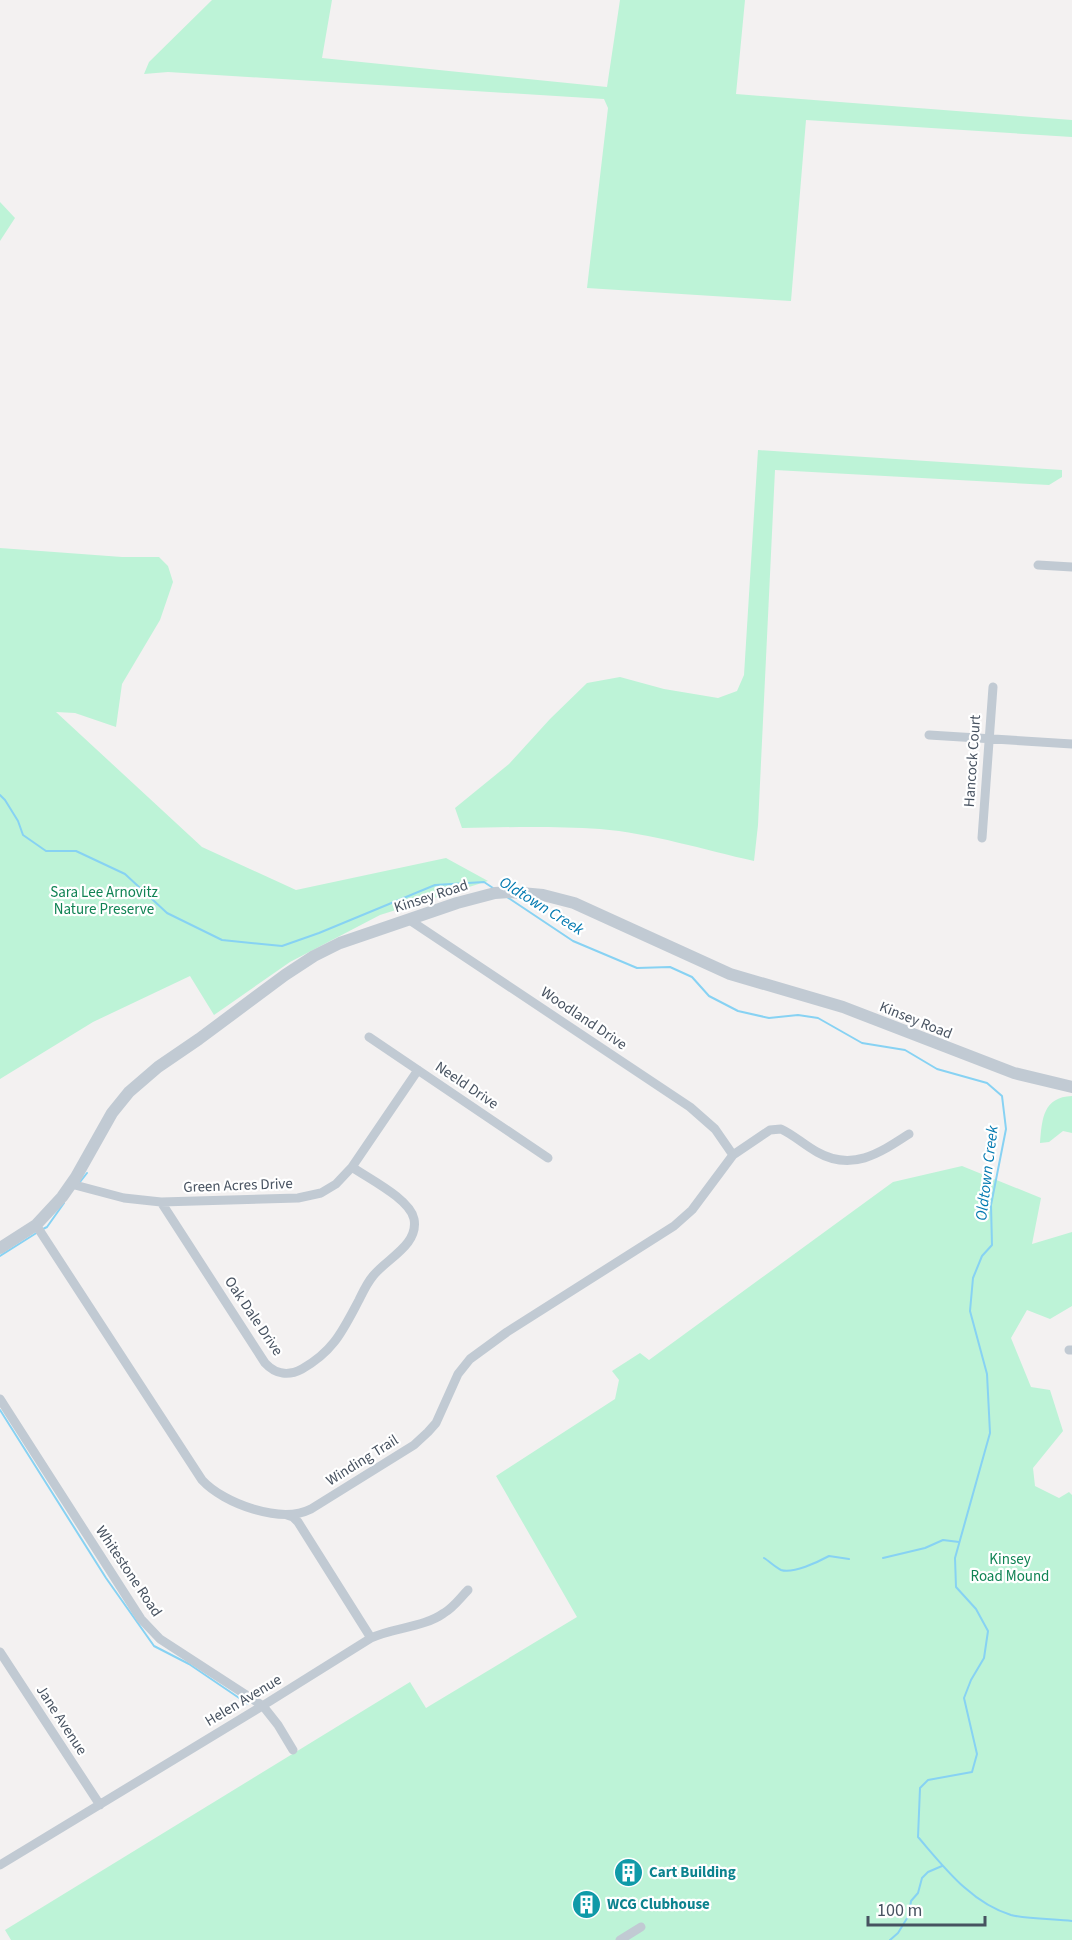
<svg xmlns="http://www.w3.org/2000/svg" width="1072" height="1940" viewBox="0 0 1072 1940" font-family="'Source Sans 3',sans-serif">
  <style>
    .green { fill: #bdf3d7 }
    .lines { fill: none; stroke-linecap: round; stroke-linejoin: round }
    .stream { stroke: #87d2f3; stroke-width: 2 }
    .minor { stroke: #c1cad3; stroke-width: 9 }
    .tertiary { stroke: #c1cad3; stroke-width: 12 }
    .labels { text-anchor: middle; stroke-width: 4.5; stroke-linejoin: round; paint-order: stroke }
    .street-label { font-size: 15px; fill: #475260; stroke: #fff }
    .park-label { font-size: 15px; fill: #108354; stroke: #fff }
    .culture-label { font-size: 15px; font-weight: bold; fill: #0d838f; stroke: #fff; text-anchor: start }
    .water-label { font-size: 16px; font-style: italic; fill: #037ab1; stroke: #fff }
  </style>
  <rect width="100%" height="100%" fill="#f3f1f1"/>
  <!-- green -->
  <path class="green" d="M212,0H332L322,58L607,87L620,0H745L736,94L1072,120V137L806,120L791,301L587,288L608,108L604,99L168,72L144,74L149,62Z
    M0,202L15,218L0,241Z
    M758,450L1062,470V477L1049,485L775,470L758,825L754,861C705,850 650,833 600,829C554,826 508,827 462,828L455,808L509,764L550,719L587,683L620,677L664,689L718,698L737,691L744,675Z
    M0,548L122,557H159L168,566L173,582L160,620L122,684L116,727L75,713L56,712L202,847L296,890L446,858L488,881L380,915L290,962L214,1015L190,976L93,1022L0,1079Z
    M1072,1096V1133L1063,1131L1049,1142L1040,1143C1042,1119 1043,1097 1072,1096Z
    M962,1166L1041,1198L1032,1244L1072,1232V1306L1050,1319L1027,1310L1011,1338L1031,1387L1050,1390L1063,1431L1033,1468L1035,1486L1059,1498L1069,1492L1072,1495V1940H11L5,1930L410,1682L426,1708L577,1617L496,1476L615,1399L619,1380L612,1371L640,1353L649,1360L893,1182Z"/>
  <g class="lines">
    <!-- stream -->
    <path class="stream" d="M0,795L5,800L18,821L23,835L46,851H76L125,874L167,913L222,940L282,946L319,933L435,885L484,882L493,888
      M507,897L573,941L637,968L670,967L692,977L709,996L738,1011L769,1018L798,1015L818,1018L862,1043L905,1050L937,1069L987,1083L1002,1096L1006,1129L991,1205L992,1245L982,1256L973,1278L970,1311L987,1374L990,1433L955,1558L956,1587L976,1609L988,1631L984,1658L971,1680L964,1698L977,1754L972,1772L928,1780L920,1788L918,1837C944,1867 971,1903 1011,1915C1026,1919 1055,1919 1072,1921
      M80,1182L87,1173
      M43,1229L47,1227L64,1203
      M0,1256L38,1232
      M0,1410L106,1578L154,1646L189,1664L248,1704
      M764,1558C769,1561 775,1567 781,1570C793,1574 818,1562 829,1556L849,1559
      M883,1558L925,1548L943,1540L959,1542
      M890,1940L898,1933L909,1915L911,1901L918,1893L922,1878L928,1872L942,1866"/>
    <!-- minor -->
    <path class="minor" d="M1038,565L1072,567
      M929,735L1072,744
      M982,838L993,687
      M408,919L690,1107L715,1129L733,1155
      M369,1037L548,1158
      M71,1184L124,1198L161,1202L298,1198L321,1193L336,1184L352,1167L418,1070
      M161,1202L265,1363C276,1375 289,1376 302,1369C334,1351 343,1330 359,1300C363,1292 367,1283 373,1276C386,1259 419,1245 414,1219C410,1199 369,1179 352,1167
      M36,1225L202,1480C224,1504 281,1524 311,1509L414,1445L428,1432L436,1423L458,1374L470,1359L507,1332L674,1226L692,1210L733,1155L770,1130L781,1129C794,1135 804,1145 817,1152C852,1172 880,1153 909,1134
      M1069,1350H1072
      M0,1399L141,1619L160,1639L263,1706L278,1725L293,1750
      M371,1638C394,1627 423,1628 444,1613C454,1607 460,1598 468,1590
      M0,1652L100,1805
      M0,1865L259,1708L371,1638L298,1522L293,1517L287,1515
      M620,1940L641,1927"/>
    <!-- tertiary -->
    <path class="tertiary" d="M0,1248L36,1225L62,1197L76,1177L112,1113L129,1092L158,1067L199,1039L285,975L314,956L340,943L457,903L495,893L510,892L543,895L574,903L730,974L843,1007L1014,1073L1072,1087"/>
  </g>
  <!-- icons -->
  <defs>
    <symbol id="building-disc" viewBox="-11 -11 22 22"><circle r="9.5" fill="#0f9aa8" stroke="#fff"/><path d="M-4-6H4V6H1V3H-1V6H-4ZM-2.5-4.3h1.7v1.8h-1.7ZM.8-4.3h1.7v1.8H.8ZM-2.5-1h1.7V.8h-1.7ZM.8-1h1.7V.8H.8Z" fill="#fff"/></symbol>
  </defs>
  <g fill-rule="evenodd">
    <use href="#building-disc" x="612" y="1856" width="33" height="33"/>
    <use href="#building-disc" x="570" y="1888" width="33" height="33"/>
  </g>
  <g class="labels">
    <!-- street labels -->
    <g class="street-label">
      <text transform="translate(972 761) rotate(-86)" y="5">Hancock Court</text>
      <text transform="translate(431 896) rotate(-18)" y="5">Kinsey Road</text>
      <text transform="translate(584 1018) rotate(34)" y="5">Woodland Drive</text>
      <text transform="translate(916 1020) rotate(22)" y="5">Kinsey Road</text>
      <text transform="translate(467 1085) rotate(34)" y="5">Neeld Drive</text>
      <text transform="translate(238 1185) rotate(-2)" y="5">Green Acres Drive</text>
      <text transform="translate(254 1316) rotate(56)" y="5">Oak Dale Drive</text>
      <text transform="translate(362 1460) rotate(-32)" y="5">Winding Trail</text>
      <text transform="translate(129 1571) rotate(56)" y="5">Whitestone Road</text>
      <text transform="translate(243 1700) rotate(-31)" y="5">Helen Avenue</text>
      <text transform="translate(62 1720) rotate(57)" y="5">Jane Avenue</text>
    </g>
    <!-- park labels -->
    <g class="park-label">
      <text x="104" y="897">Sara Lee Arnovitz<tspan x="104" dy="17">Nature Preserve</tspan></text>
      <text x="1010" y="1564">Kinsey<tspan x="1010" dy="17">Road Mound</tspan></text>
    </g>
    <!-- culture labels -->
    <g class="culture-label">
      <text x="649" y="1877">Cart Building</text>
      <text x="607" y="1909">WCG Clubhouse</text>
    </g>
    <!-- water labels -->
    <g class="water-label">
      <text transform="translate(542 905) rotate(32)" y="6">Oldtown Creek</text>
      <text transform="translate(986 1173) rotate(-83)" y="6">Oldtown Creek</text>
    </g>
  </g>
  <!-- scale -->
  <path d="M868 1916v9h117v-9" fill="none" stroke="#475260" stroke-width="3"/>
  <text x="877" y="1916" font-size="18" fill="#475260" stroke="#ffffff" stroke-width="4.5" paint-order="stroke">100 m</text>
</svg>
